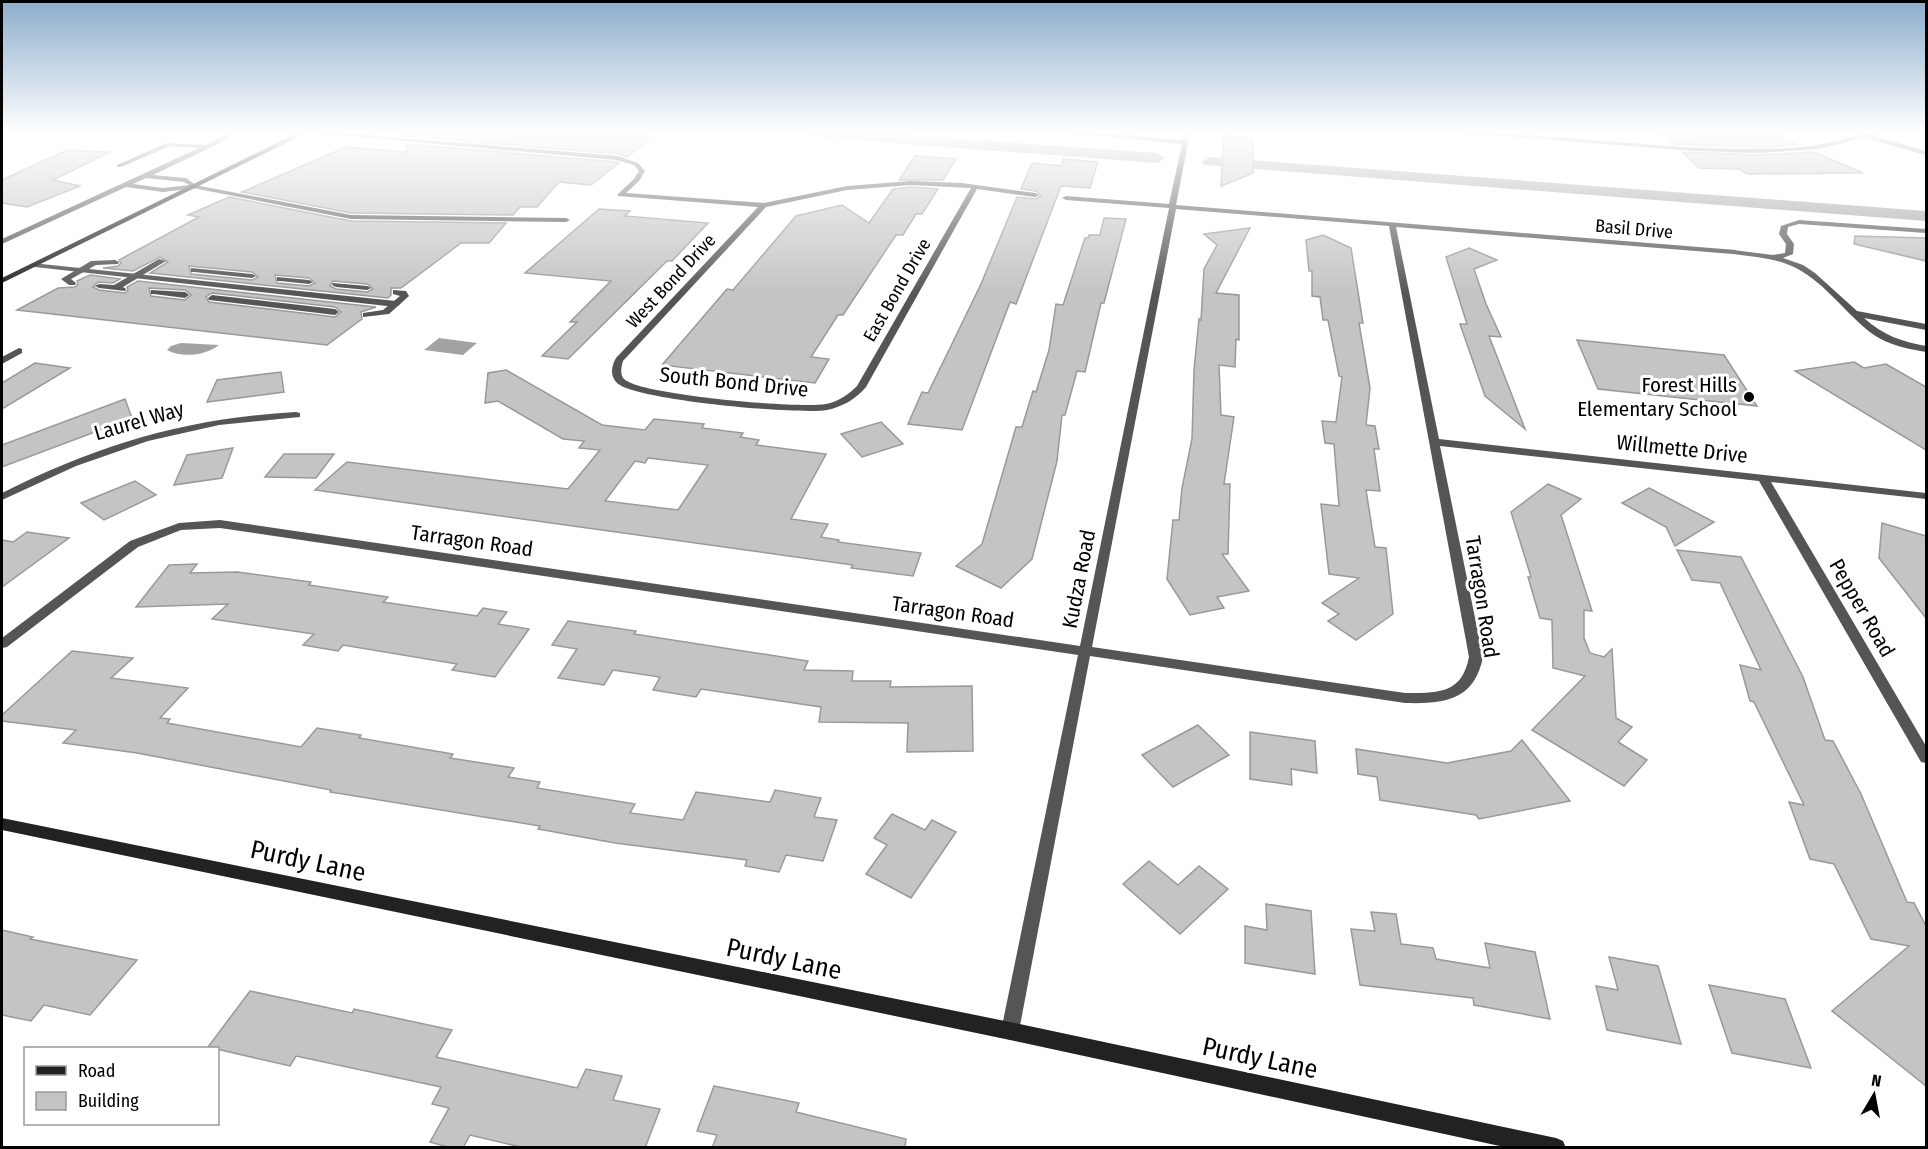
<svg xmlns="http://www.w3.org/2000/svg" width="1928" height="1149" font-family="'Fira Sans Condensed',sans-serif">
	<rect width="100%" height="100%" fill="#fff"/>
	<!-- water -->
	<g fill="#a3a3a3">
		<path d="M 439,338 L 477,343 L 463,355 L 424,350 Z"/>
		<path d="M 181,343 L 219,345 C 205,356 182,358 167,350 L 171,346 Z"/>
	</g>
	<g fill="none" stroke-linecap="round" stroke-linejoin="round">
		<!-- canal -->
		<g fill="#a3a3a3" fill-rule="evenodd">
			<path d="M 805,133 L 878,133 L 1157,153 L 1165,158 L 1157,163 L 812,137 Z"/>
			<path d="M 1210,157 L 1926,211 L 1926,221 L 1204,165 L 1202,162 Z"/>
		</g>
	</g>
	<!-- building -->
	<g fill="#c4c4c4" stroke="#999" stroke-width="1.5" fill-rule="evenodd">
		<path d="M 407,133 L 647,133 L 643,137 L 651,138 L 627,157 L 618,154 L 407,136 Z"/>
		<path d="M 1662,133 L 1771,133 L 1798,145 L 1758,147 L 1674,144 Z"/>
		<path d="M 1224,136 L 1253,138 L 1253,173 L 1221,186 Z"/>
		<path d="M 406,144 L 617,162 L 619,163 L 591,185 L 559,182 L 537,207 L 520,207 L 513,215 L 351,213 L 242,192 L 346,147 L 406,152 Z"/>
		<path d="M 67,150 L 110,152 L 53,180 L 80,186 L 27,207 L 2,203 L 2,180 Z"/>
		<path d="M 1682,152 L 1757,155 L 1814,152 L 1863,173 L 1748,174 L 1739,169 L 1699,168 Z"/>
		<path d="M 915,156 L 928,157 L 956,159 L 943,180 L 899,180 Z"/>
		<path d="M 1063,159 L 1098,162 L 1090,188 L 1061,186 L 1016,304 L 1010,302 L 962,430 L 908,424 L 922,392 L 928,393 L 949,350 L 981,284 L 1017,197 L 1035,199 L 1041,196 L 1036,191 L 1021,189 L 1032,163 L 1061,166 Z"/>
		<path d="M 911,187 L 938,189 L 922,214 L 916,214 L 903,235 L 896,235 L 843,315 L 838,315 L 811,357 L 829,359 L 815,383 L 662,365 L 727,289 L 733,290 L 796,216 L 842,205 L 869,223 L 893,189 Z"/>
		<path d="M 229,197 L 351,221 L 506,223 L 489,243 L 461,243 L 401,288 L 391,288 L 391,295 L 388,298 L 150,273 L 168,262 L 160,257 L 133,271 L 103,268 L 118,266 L 121,263 L 119,260 L 199,217 L 188,215 ZM 189,266 L 252,272 L 258,277 L 252,280 L 191,274 ZM 275,275 L 309,278 L 315,283 L 309,286 L 277,283 ZM 333,281 L 367,284 L 373,289 L 367,292 L 336,289 L 330,286 Z"/>
		<path d="M 599,209 L 630,211 L 625,216 L 708,223 L 672,261 L 667,261 L 568,359 L 542,356 L 577,322 L 570,322 L 611,281 L 525,273 Z"/>
		<path d="M 1104,218 L 1126,219 L 1104,303 L 1101,303 L 1085,372 L 1077,371 L 1065,415 L 1062,415 L 1057,461 L 1032,559 L 1001,588 L 956,566 L 982,544 L 1016,427 L 1022,427 L 1033,391 L 1036,392 L 1049,350 L 1056,304 L 1063,305 L 1085,238 L 1088,238 L 1089,235 L 1100,235 Z"/>
		<path d="M 1250,228 L 1216,293 L 1239,295 L 1239,340 L 1236,339 L 1235,367 L 1219,365 L 1221,415 L 1234,417 L 1224,484 L 1230,484 L 1228,554 L 1222,554 L 1249,591 L 1217,597 L 1224,608 L 1190,615 L 1167,579 L 1173,520 L 1179,520 L 1182,488 L 1192,439 L 1194,370 L 1199,319 L 1201,320 L 1204,269 L 1217,245 L 1204,234 Z"/>
		<path d="M 1323,235 L 1351,248 L 1363,323 L 1359,323 L 1370,388 L 1366,425 L 1375,426 L 1379,449 L 1374,449 L 1380,491 L 1366,490 L 1375,547 L 1386,548 L 1393,614 L 1356,640 L 1328,621 L 1339,614 L 1322,603 L 1359,578 L 1329,574 L 1321,504 L 1339,506 L 1334,444 L 1325,443 L 1322,421 L 1336,422 L 1342,377 L 1339,376 L 1328,320 L 1323,320 L 1320,297 L 1312,296 L 1312,271 L 1309,271 L 1306,240 Z"/>
		<path d="M 1855,236 L 1926,238 L 1926,261 L 1854,244 Z"/>
		<path d="M 1469,248 L 1497,260 L 1474,269 L 1486,304 L 1501,337 L 1489,336 L 1525,429 L 1485,396 L 1460,324 L 1467,324 L 1446,257 Z"/>
		<path d="M 90,275 L 120,279 L 113,283 L 98,282 L 93,287 L 99,290 L 125,293 L 128,290 L 127,287 L 138,281 L 376,307 L 361,312 L 362,319 L 327,345 L 17,310 L 58,288 L 75,287 L 78,284 L 77,281 ZM 149,288 L 185,290 L 191,295 L 185,300 L 151,296 ZM 212,293 L 335,307 L 341,312 L 335,317 L 209,302 L 206,297 Z"/>
		<path d="M 1577,340 L 1724,355 L 1757,406 L 1598,389 Z"/>
		<path d="M 1854,362 L 1864,368 L 1886,364 L 1926,387 L 1926,450 L 1795,371 Z"/>
		<path d="M 35,363 L 70,368 L 2,409 L 2,383 Z"/>
		<path d="M 506,370 L 602,425 L 645,430 L 654,419 L 704,424 L 702,428 L 743,433 L 740,437 L 759,440 L 756,445 L 826,454 L 791,519 L 828,524 L 821,537 L 839,540 L 838,542 L 921,553 L 913,576 L 851,568 L 853,565 L 315,490 L 347,462 L 568,489 L 600,450 L 579,448 L 584,441 L 563,439 L 498,401 L 485,403 L 488,373 ZM 648,458 L 708,465 L 678,510 L 605,501 L 635,461 L 645,463 Z"/>
		<path d="M 281,372 L 284,392 L 207,402 L 217,380 Z"/>
		<path d="M 125,399 L 132,418 L 2,467 L 2,445 Z"/>
		<path d="M 881,422 L 903,444 L 862,457 L 841,434 Z"/>
		<path d="M 233,448 L 222,478 L 174,485 L 187,455 Z"/>
		<path d="M 284,454 L 334,454 L 316,478 L 265,477 Z"/>
		<path d="M 135,481 L 156,495 L 104,520 L 81,503 Z"/>
		<path d="M 1548,484 L 1581,499 L 1561,515 L 1592,611 L 1584,610 L 1584,638 L 1590,653 L 1604,657 L 1612,649 L 1616,718 L 1632,727 L 1618,742 L 1647,760 L 1624,786 L 1532,730 L 1585,676 L 1553,668 L 1552,620 L 1540,618 L 1528,577 L 1531,577 L 1511,512 Z"/>
		<path d="M 1649,488 L 1714,522 L 1675,546 L 1666,527 L 1622,503 Z"/>
		<path d="M 1882,523 L 1926,536 L 1926,618 L 1879,558 Z"/>
		<path d="M 27,532 L 69,538 L 2,587 L 2,540 L 13,542 Z"/>
		<path d="M 1677,550 L 1741,557 L 1803,677 L 1825,740 L 1833,741 L 1861,794 L 1907,902 L 1914,903 L 1926,926 L 1926,1086 L 1832,1011 L 1909,946 L 1871,939 L 1834,864 L 1810,859 L 1789,802 L 1804,805 L 1754,702 L 1750,701 L 1740,665 L 1761,670 L 1720,583 L 1692,580 Z"/>
		<path d="M 197,564 L 190,573 L 237,572 L 311,582 L 309,585 L 388,597 L 383,602 L 477,616 L 483,608 L 507,612 L 498,624 L 529,629 L 495,677 L 452,670 L 457,664 L 343,645 L 338,651 L 303,645 L 314,634 L 212,619 L 228,604 L 136,607 L 169,565 Z"/>
		<path d="M 568,621 L 636,631 L 634,634 L 808,661 L 804,670 L 853,671 L 852,681 L 891,681 L 890,687 L 972,686 L 973,751 L 907,752 L 908,723 L 819,722 L 821,707 L 701,689 L 696,697 L 653,690 L 660,677 L 613,670 L 604,685 L 558,678 L 577,649 L 552,645 Z"/>
		<path d="M 72,651 L 133,658 L 111,678 L 188,688 L 160,718 L 170,719 L 167,723 L 301,747 L 317,728 L 361,735 L 359,738 L 453,754 L 450,758 L 514,768 L 508,777 L 540,782 L 537,788 L 635,804 L 630,813 L 683,820 L 696,792 L 770,802 L 775,790 L 821,798 L 814,817 L 837,820 L 823,861 L 786,855 L 779,872 L 745,866 L 747,860 L 615,843 L 538,829 L 540,826 L 330,792 L 331,790 L 137,753 L 63,743 L 76,730 L 2,721 L 2,715 Z"/>
		<path d="M 1198,725 L 1229,755 L 1173,787 L 1142,755 Z"/>
		<path d="M 1250,732 L 1315,741 L 1317,773 L 1291,769 L 1292,785 L 1250,779 Z"/>
		<path d="M 1522,740 L 1570,801 L 1479,819 L 1476,815 L 1380,800 L 1377,777 L 1358,774 L 1356,749 L 1447,763 L 1511,751 Z"/>
		<path d="M 892,814 L 925,830 L 932,820 L 956,832 L 911,898 L 866,874 L 887,845 L 874,838 Z"/>
		<path d="M 1149,861 L 1178,885 L 1199,866 L 1228,889 L 1180,934 L 1123,884 Z"/>
		<path d="M 1266,904 L 1311,911 L 1315,974 L 1245,963 L 1245,926 L 1267,930 Z"/>
		<path d="M 1371,912 L 1396,914 L 1401,944 L 1433,948 L 1436,959 L 1490,968 L 1485,943 L 1535,952 L 1550,1019 L 1474,1005 L 1473,998 L 1360,985 L 1351,929 L 1375,931 Z"/>
		<path d="M 2,930 L 33,937 L 30,939 L 137,960 L 90,1015 L 44,1005 L 31,1021 L 2,1015 Z"/>
		<path d="M 1609,957 L 1658,966 L 1681,1044 L 1607,1030 L 1596,986 L 1618,990 Z"/>
		<path d="M 1709,985 L 1785,999 L 1811,1068 L 1732,1053 Z"/>
		<path d="M 250,991 L 352,1013 L 354,1009 L 452,1030 L 436,1057 L 577,1088 L 586,1069 L 622,1076 L 613,1100 L 660,1109 L 645,1148 L 525,1148 L 470,1135 L 463,1148 L 451,1148 L 430,1142 L 449,1108 L 432,1104 L 441,1087 L 296,1056 L 290,1066 L 208,1047 Z"/>
		<path d="M 714,1086 L 799,1103 L 796,1112 L 906,1139 L 905,1148 L 712,1148 L 717,1135 L 697,1131 Z"/>
	</g>
	<g fill="none" stroke-linecap="round" stroke-linejoin="round">
		<!-- lane -->
		<g fill="#555" fill-rule="evenodd">
			<path d="M 227,133 L 234,133 L 222,142 L 153,175 L 186,178 L 197,186 L 197,188 L 163,192 L 126,187 L 2,244 L 2,239 L 199,148 L 170,146 L 121,167 L 117,167 L 117,165 L 167,143 L 206,145 ZM 146,178 L 184,182 L 189,185 L 163,188 L 133,184 Z"/>
			<path d="M 1799,220 L 1926,229 L 1926,233 L 1799,224 L 1788,227 L 1787,234 L 1794,244 L 1793,254 L 1783,258 L 1803,265 L 1815,273 L 1857,311 L 1926,324 L 1926,330 L 1864,318 C 1883,335 1902,342 1926,346 L 1926,352 C 1908,349 1889,345 1874,335 C 1846,315 1827,284 1796,268 C 1777,258 1754,257 1733,254 L 1729,252 L 1733,250 L 1773,255 L 1785,253 L 1786,244 L 1779,234 L 1781,226 Z"/>
			<path d="M 159,259 L 166,261 L 123,287 L 126,289 L 125,291 L 99,288 L 95,286 L 99,284 L 114,285 Z"/>
			<path d="M 115,260 L 119,262 L 118,264 L 96,265 L 71,279 L 76,283 L 75,285 L 69,285 L 61,279 L 91,261 Z"/>
			<path d="M 191,268 L 252,274 L 256,276 L 252,278 L 194,272 L 191,272 Z"/>
			<path d="M 277,277 L 309,280 L 313,282 L 309,284 L 280,281 L 277,281 Z"/>
			<path d="M 333,283 L 367,286 L 371,288 L 367,290 L 336,287 L 332,285 Z"/>
			<path d="M 151,290 L 185,292 L 189,295 L 185,298 L 154,294 L 151,294 Z"/>
			<path d="M 393,290 L 406,291 L 409,296 L 389,314 L 363,317 L 363,313 L 383,310 L 400,296 L 393,294 Z"/>
			<path d="M 212,295 L 335,309 L 339,312 L 335,315 L 209,300 L 208,298 Z"/>
		</g>
		<!-- street -->
		<g fill="#555" fill-rule="evenodd">
			<path d="M 313,133 L 342,133 L 618,156 L 638,163 L 645,171 L 639,181 L 626,193 L 764,203 L 847,186 L 911,181 L 962,183 L 1035,193 L 1039,195 L 1035,197 L 977,189 L 866,387 C 856,399 842,407 827,410 C 799,415 634,400 617,383 C 610,376 611,367 616,358 L 758,207 L 618,196 L 618,194 L 634,179 L 639,171 L 634,165 L 617,160 ZM 911,185 L 971,188 L 857,386 C 849,394 838,402 826,404 C 798,409 648,395 627,381 C 619,377 621,368 623,361 L 766,207 L 847,190 Z"/>
			<path d="M 1068,133 L 1099,133 L 1182,140 L 1184,133 L 1190,133 L 1176,205 L 1736,250 L 1737,252 L 1733,254 L 1396,227 L 1439,439 L 1926,493 L 1926,499 L 1771,482 L 1926,746 L 1926,763 L 1921,762 L 1759,481 L 1440,446 L 1483,657 C 1474,701 1444,704 1405,703 L 1090,656 L 1019,1031 L 1016,1037 L 1010,1040 L 1004,1037 L 1001,1031 L 1078,655 L 220,528 L 181,530 L 138,547 L 7,647 L 2,648 L 2,638 L 130,541 L 179,523 L 220,520 L 1080,646 L 1169,208 L 1066,200 L 1062,198 L 1066,196 L 1169,204 L 1182,144 ZM 1176,209 L 1389,226 L 1469,657 C 1462,694 1438,693 1405,693 L 1092,647 Z"/>
			<path d="M 1458,133 C 1558,133 1658,150 1758,149 C 1781,149 1804,148 1826,143 C 1842,140 1859,133 1875,133 L 1871,135 L 1926,151 L 1926,155 L 1864,138 L 1818,149 L 1757,153 L 1696,151 Z"/>
			<path d="M 195,185 L 351,215 L 566,218 L 570,220 L 566,222 L 351,219 L 193,188 L 193,186 Z"/>
			<path d="M 32,263 L 396,301 L 400,304 L 396,307 L 35,267 L 32,267 Z"/>
			<path d="M 19,348 L 22,349 L 22,353 L 2,364 L 2,357 Z"/>
			<path d="M 296,412 L 300,413 L 300,417 L 219,425 L 148,441 L 76,466 L 2,500 L 2,493 C 99,444 187,418 296,412 Z"/>
		</g>
		<!-- secondary -->
		<g fill="#222" fill-rule="evenodd">
			<path d="M 297,133 L 306,133 L 2,283 L 2,278 Z"/>
			<path d="M 2,818 L 1010,1022 L 1556,1138 L 1563,1141 L 1566,1148 L 1509,1148 L 1010,1040 L 2,830 Z"/>
		</g>
	</g>
	<!-- sky -->
	<linearGradient id="sky" x2="0" y2="1"><stop stop-color="#8cadcc"/><stop offset="0.45" stop-color="#fff"/><stop offset="1" stop-color="#fff" stop-opacity="0"/></linearGradient>
	<rect width="1928" height="294" fill="url(#sky)"/>
	<!-- markers -->
	<circle fill="#000" stroke="#fff" stroke-width="2" cx="1749" cy="397" r="6"/>
	<g text-anchor="middle" dominant-baseline="central" stroke-width="6" stroke-linejoin="round" paint-order="stroke">
		<!-- far-street labels -->
		<g font-size="18" fill="#000" stroke="#fff">
			<text transform="translate(1634 229) rotate(5)">Basil Drive</text>
			<text transform="translate(671 281) rotate(-47)">West Bond Drive</text>
			<text transform="translate(897 290) rotate(-60)">East Bond Drive</text>
		</g>
		<!-- street labels -->
		<g font-size="21" fill="#000" stroke="#fff">
			<text transform="translate(734 382) rotate(6)">South Bond Drive</text>
			<text transform="translate(139 421) rotate(-16)">Laurel Way</text>
			<text transform="translate(1682 449) rotate(6)">Willmette Drive</text>
			<text transform="translate(472 541) rotate(8)">Tarragon Road</text>
			<text transform="translate(1079 579) rotate(-79)">Kudza Road</text>
			<text transform="translate(1482 597) rotate(81)">Tarragon Road</text>
			<text transform="translate(1862 608) rotate(60)">Pepper Road</text>
			<text transform="translate(953 612) rotate(8)">Tarragon Road</text>
		</g>
		<!-- poi labels -->
		<g font-size="21" fill="#000" stroke="#fff" text-anchor="end">
			<text x="1737" y="385">Forest Hills<tspan x="1737" dy="24">Elementary School</tspan></text>
		</g>
		<!-- near-street labels -->
		<g font-size="26" fill="#000" stroke="#fff">
			<text transform="translate(308 861) rotate(12)">Purdy Lane</text>
			<text transform="translate(784 959) rotate(12)">Purdy Lane</text>
			<text transform="translate(1260 1058) rotate(12)">Purdy Lane</text>
		</g>
	</g>
	<!-- border -->
	<rect width="1928" height="1149" fill="none" stroke="#000000" stroke-width="6"/>
	<!-- legend -->
	<rect x="24" y="1047" width="195" height="78" fill="#ffffff" stroke="#999999" stroke-width="1.5"/>
	<rect x="36" y="1066" width="30" height="9" fill="#222222" stroke="#999999" stroke-width="1.5"/>
	<text x="78" y="1077" font-size="18" fill="#000000">Road</text>
	<rect x="36" y="1092" width="30" height="18" fill="#c4c4c4" stroke="#999999" stroke-width="1.5"/>
	<text x="78" y="1107" font-size="18" fill="#000000">Building</text>
	<!-- north arrow -->
	<g transform="translate(1874 1095) rotate(10)" stroke="#ffffff" stroke-width="4.5" paint-order="stroke">
	<path d="M0-4.5L10 22L0 15L-10 22Z" fill="#000000"/>
	<text y="-9" font-size="16" font-weight="bold" text-anchor="middle" fill="#000000">N</text>
	</g>
</svg>
